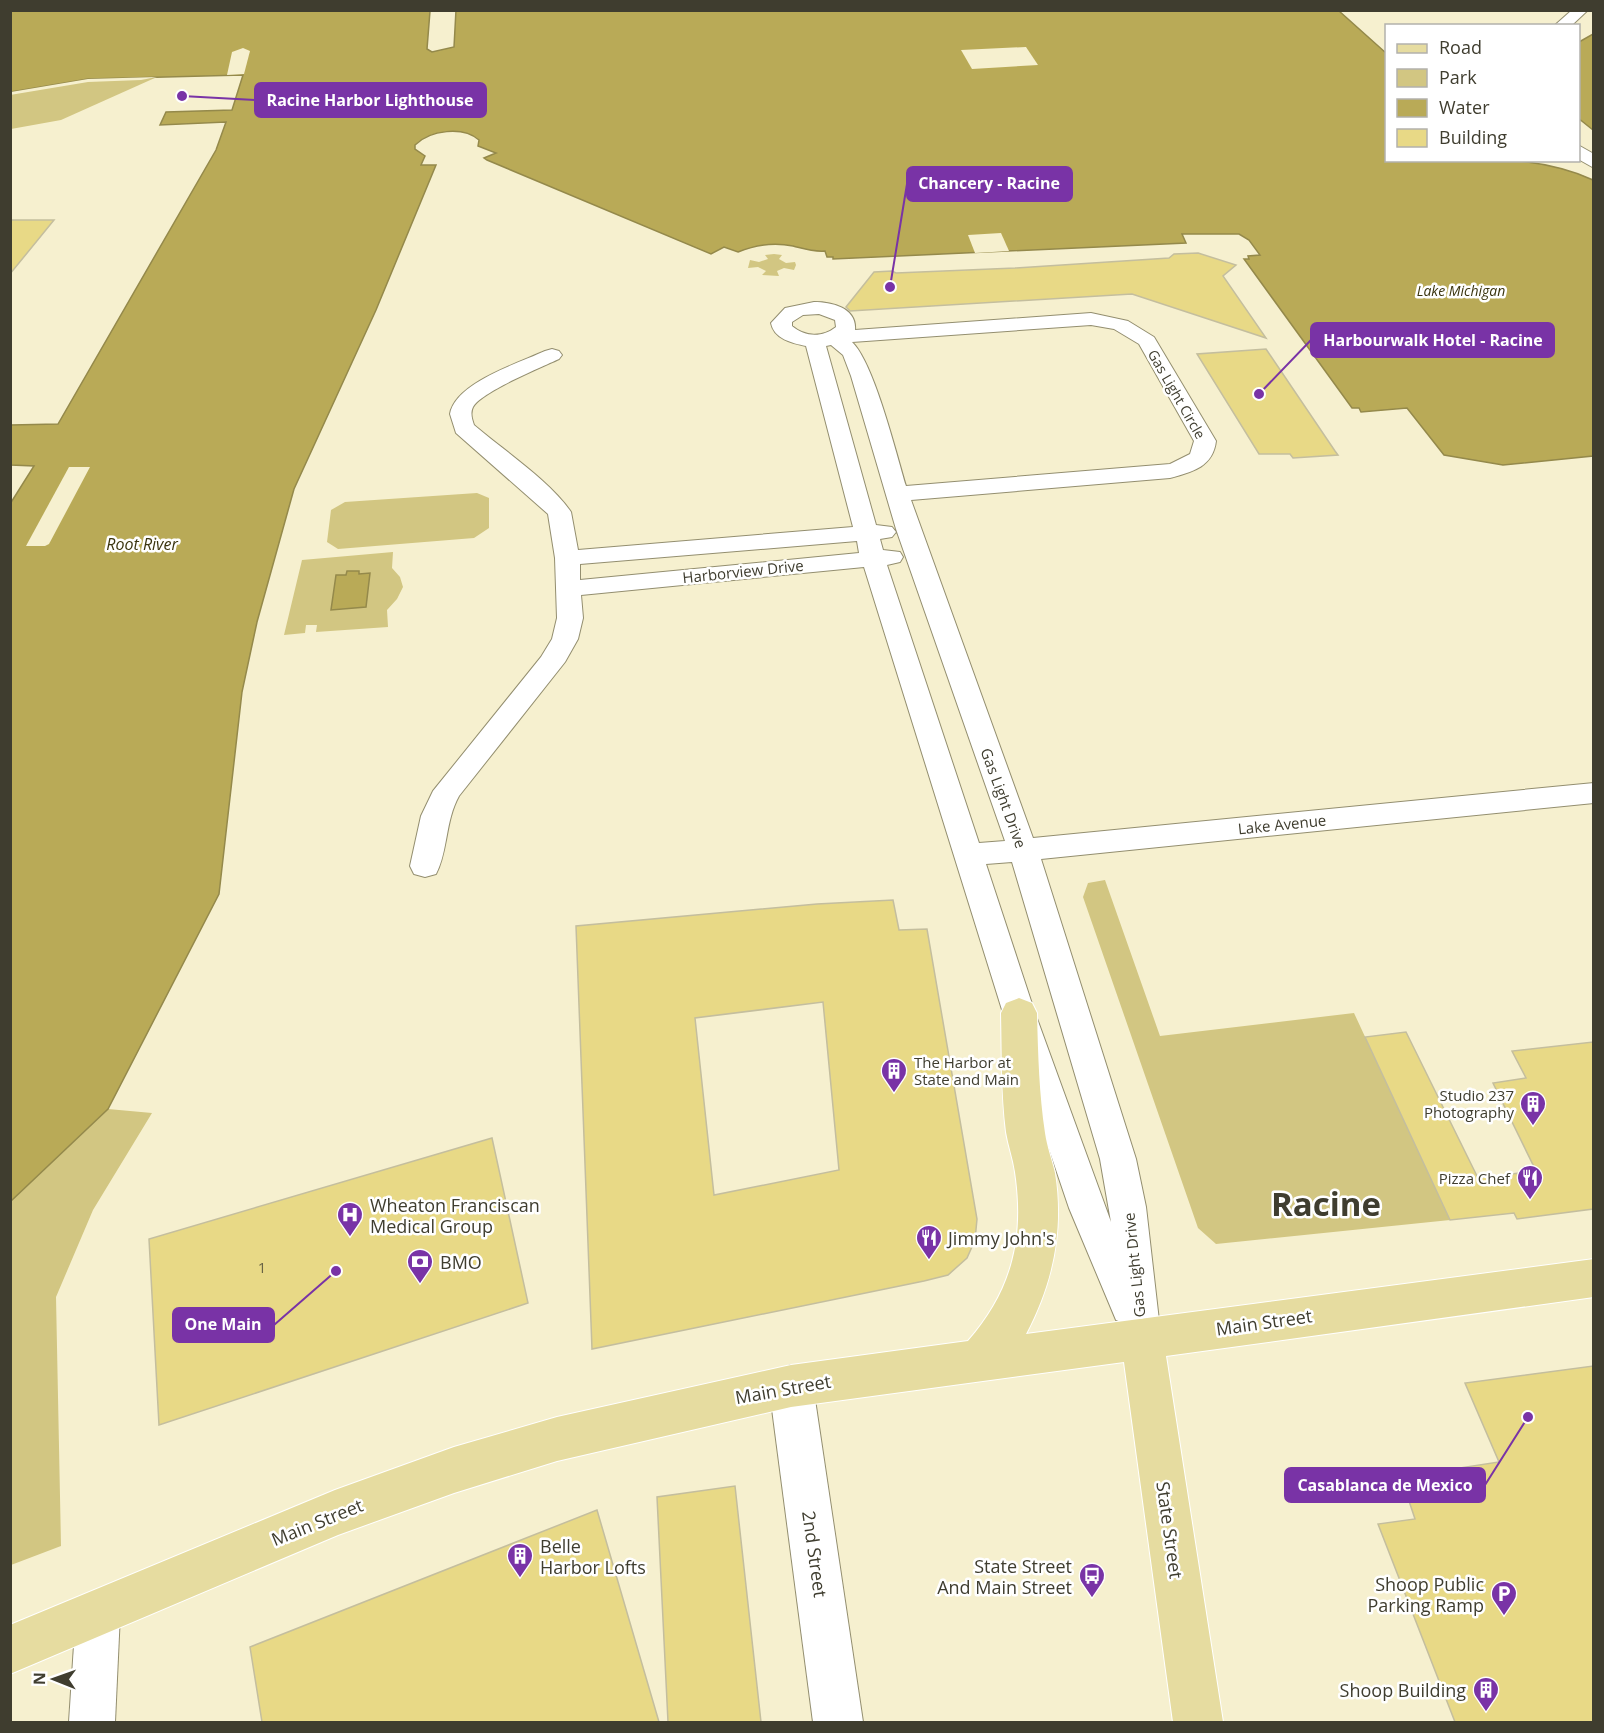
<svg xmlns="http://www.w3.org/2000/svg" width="1604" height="1733" font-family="'Open Sans',sans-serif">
	<rect width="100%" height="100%" fill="#f6f0cf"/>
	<!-- green -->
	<g fill="#d2c682">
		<path d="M 157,77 L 61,120 L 11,129 L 11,92 L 88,79 Z"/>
		<path d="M 774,254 L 782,255 L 779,259 L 786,263 L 795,262 L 796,265 L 794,270 L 784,268 L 777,271 L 779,276 L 762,275 L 766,271 L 758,267 L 748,268 L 750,260 L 759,262 L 768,259 L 765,255 Z"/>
		<path d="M 477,493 L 489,498 L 489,528 L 474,538 L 338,549 L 327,542 L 331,510 L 345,502 Z"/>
		<path d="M 393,552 L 392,568 L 400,577 L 403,587 L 397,599 L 387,610 L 388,627 L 316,632 L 317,625 L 306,625 L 305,633 L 284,635 L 302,560 Z"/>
		<path d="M 1105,880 L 1160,1036 L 1354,1013 L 1450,1220 L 1216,1244 L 1198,1228 L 1083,897 L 1088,883 Z"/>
		<path d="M 108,1109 L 152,1113 L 93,1210 L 56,1297 L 61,1546 L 11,1565 L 11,1201 Z"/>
	</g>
	<!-- water -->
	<g fill="#b9aa57" stroke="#94894b" stroke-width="1.5">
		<path d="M 456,10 L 1339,11 L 1386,53 L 1386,160 C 1455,160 1530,151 1593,180 L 1593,456 L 1503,465 L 1444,455 L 1407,408 L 1361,412 L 1359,408 L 1352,408 L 1244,259 L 1249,259 L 1248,256 L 1260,255 L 1249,240 L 1239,234 L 1182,234 L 1186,243 L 833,259 L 833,257 L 827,257 L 825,251 C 813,252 805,249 793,246 C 774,242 755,245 738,252 L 724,247 L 711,254 L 487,160 L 484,158 L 496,153 L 478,146 L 479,140 C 463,126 430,130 415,145 L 415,149 L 425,156 L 421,165 L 436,165 L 376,310 L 294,489 L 257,622 L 242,692 L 219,894 L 108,1109 L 11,1201 L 10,504 L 34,466 L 11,465 L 11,425 L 58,424 L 216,150 L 226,122 L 160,125 L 166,112 L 232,110 L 243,75 L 88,79 L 11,92 L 11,11 L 430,11 L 427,49 L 432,52 L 454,47 Z"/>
		<path d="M 1593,34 L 1593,130 L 1578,118 L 1579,42 Z"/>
		<path d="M 347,571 L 359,571 L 359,574 L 370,573 L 366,607 L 331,610 L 336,575 L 346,575 Z"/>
	</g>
	<!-- pier -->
	<g fill="#f6f0cf">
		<path d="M 1026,47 L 1038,65 L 972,69 L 961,50 Z"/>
		<path d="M 243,48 L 250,51 L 244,74 L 227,75 L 232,52 Z"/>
		<path d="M 157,77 L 141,80 L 88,82 L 10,95 L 11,92 L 88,79 Z"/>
		<path d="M 1001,233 L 1009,251 L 975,253 L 968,235 Z"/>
		<path d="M 69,467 L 90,467 L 49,544 L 45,546 L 26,546 Z"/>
	</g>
	<!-- building -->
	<g fill="#e8d986" stroke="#c4be9e" stroke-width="1.5" fill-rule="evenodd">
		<path d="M 10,220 L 54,220 L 10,274 Z"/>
		<path d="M 1198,253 L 1236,265 L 1223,276 L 1266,338 L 1132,294 L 850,311 L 846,307 L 874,272 L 892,271 L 896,273 L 1015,268 L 1169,258 L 1174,254 Z"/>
		<path d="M 1266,349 L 1335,451 L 1338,455 L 1293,458 L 1290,454 L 1259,454 L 1197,354 Z"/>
		<path d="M 893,900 L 899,930 L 927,929 L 977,1219 L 975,1240 L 967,1258 L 948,1275 L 924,1281 L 592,1349 L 576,926 L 817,904 ZM 823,1002 L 839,1170 L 714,1195 L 695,1018 Z"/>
		<path d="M 1406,1032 L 1478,1178 L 1536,1171 L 1493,1083 L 1526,1078 L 1512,1051 L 1593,1042 L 1593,1209 L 1517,1219 L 1514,1213 L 1450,1220 L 1365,1037 Z"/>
		<path d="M 492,1138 L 528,1303 L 159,1425 L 149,1239 Z"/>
		<path d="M 1593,1366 L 1593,1722 L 1455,1722 L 1378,1524 L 1415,1519 L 1401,1477 L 1499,1462 L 1465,1383 Z"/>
		<path d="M 735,1486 L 761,1722 L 668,1722 L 657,1497 Z"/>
		<path d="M 597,1510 L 659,1722 L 262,1722 L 250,1647 Z"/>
	</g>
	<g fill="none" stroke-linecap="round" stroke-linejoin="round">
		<defs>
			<g id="street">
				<path d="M 1572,10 L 1588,10 L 1571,26 L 1554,26 Z"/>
				<path d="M 1578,145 L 1594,154 L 1594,168 L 1578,159 Z"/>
				<path d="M 814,302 C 832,302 857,308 855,330 L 1091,313 L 1128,321 L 1154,337 L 1216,441 C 1213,467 1192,472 1170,478 L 911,500 L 1033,838 L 1594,783 L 1594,803 L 1041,859 L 1136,1159 L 1146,1207 L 1161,1338 L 1156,1351 L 1142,1357 L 1128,1351 L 1123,1338 L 1121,1322 L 1116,1320 L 1069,1208 L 1003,1013 L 864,567 L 581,595 L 583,618 L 578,639 L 565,662 L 459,796 C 445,821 448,852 436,874 L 425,877 L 414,874 L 410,866 L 421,816 L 433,791 L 541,657 L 552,639 L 557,618 L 555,558 L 548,514 L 456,433 L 450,414 C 455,383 519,363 545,351 L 552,349 L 559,351 L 562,355 L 559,359 C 542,367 481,392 473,407 C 470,413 472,419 474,425 C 503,450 550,481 571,512 L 578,550 L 853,527 L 806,346 C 792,343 774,339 771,323 L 785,308 ZM 819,314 L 835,320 L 836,327 C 822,338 805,337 792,326 L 792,322 L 803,315 ZM 1091,325 L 1114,329 L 1139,344 L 1194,441 L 1190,454 L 1170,464 L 906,486 C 896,453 874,363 852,342 ZM 831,345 L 843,355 L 851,376 L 896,529 L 1005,841 L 979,843 L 887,565 L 900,562 L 903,557 L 900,552 L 883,550 L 880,539 L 892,537 L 896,532 L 892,527 L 876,525 L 826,346 ZM 857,541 L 859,553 L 580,580 L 580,564 ZM 1012,862 L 1100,1159 L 1111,1222 L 1035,1013 L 986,864 Z"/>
				<path d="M 98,1592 L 113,1599 L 120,1614 L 115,1722 L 69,1722 L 76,1614 L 83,1599 Z"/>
			</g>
			<path id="secondary" d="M 791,1365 L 806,1371 L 813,1386 L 863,1722 L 813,1722 L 769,1386 L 776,1371 Z"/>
			<path id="primary" d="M 1019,998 L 1032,1003 L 1037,1013 C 1038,1053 1039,1093 1045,1133 C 1047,1147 1052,1160 1055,1173 C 1064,1230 1053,1283 1026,1334 L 1594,1259 L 1594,1297 L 1166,1356 L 1223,1722 L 1173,1722 L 1124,1362 L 791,1407 L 557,1461 L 454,1493 L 338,1535 L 10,1674 L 10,1625 L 335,1490 L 454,1447 L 557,1417 L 791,1365 L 968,1341 C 1012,1291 1025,1238 1015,1172 C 1013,1158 1008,1145 1006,1132 C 1001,1092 1002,1053 1001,1013 L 1006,1003 Z"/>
		</defs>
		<!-- street casing -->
		<use href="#street" stroke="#938e6f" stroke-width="2"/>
		<!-- secondary casing -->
		<use href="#secondary" stroke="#938e6f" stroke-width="2"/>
		<!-- primary casing -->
		<use href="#primary" stroke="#fff" stroke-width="2"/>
		<!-- street -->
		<use href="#street" fill="#fff" fill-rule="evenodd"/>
		<!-- secondary -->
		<use href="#secondary" fill="#fff" fill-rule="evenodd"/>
		<!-- primary -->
		<use href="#primary" fill="#e6dca0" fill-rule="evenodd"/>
	</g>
	<!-- icons -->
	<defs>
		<symbol id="building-pin" viewBox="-11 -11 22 30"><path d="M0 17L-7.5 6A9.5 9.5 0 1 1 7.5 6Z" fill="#7933a6" stroke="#fff"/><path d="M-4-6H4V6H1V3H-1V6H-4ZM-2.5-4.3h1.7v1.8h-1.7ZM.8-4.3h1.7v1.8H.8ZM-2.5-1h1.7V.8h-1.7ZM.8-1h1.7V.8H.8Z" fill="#fff"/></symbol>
		<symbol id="restaurant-pin" viewBox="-11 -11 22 30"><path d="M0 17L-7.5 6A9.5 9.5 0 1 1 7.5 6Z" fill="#7933a6" stroke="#fff"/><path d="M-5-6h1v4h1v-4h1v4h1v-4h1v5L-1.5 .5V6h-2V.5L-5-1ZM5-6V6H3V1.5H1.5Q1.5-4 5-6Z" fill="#fff"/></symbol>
		<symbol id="hospital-pin" viewBox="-11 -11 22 30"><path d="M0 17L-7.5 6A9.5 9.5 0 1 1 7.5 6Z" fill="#7933a6" stroke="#fff"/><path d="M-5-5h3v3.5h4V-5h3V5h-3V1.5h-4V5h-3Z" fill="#fff"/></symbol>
		<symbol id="bank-pin" viewBox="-11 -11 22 30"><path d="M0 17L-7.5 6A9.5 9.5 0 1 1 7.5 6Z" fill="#7933a6" stroke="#fff"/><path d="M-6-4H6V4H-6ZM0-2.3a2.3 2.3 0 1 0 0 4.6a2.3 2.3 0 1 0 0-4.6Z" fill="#fff"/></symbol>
		<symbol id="bus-pin" viewBox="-11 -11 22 30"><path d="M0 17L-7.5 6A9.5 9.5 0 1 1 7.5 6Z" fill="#7933a6" stroke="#fff"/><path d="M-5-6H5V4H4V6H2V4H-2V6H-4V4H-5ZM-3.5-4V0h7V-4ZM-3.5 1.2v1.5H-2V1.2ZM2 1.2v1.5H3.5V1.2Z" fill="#fff"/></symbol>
		<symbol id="parking-pin" viewBox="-11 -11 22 30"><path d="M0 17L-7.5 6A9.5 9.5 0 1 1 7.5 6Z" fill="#7933a6" stroke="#fff"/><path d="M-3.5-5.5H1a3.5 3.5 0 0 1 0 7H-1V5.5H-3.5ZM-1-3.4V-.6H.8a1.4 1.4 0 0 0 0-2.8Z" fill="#fff"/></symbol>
	</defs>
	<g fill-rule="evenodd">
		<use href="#building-pin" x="879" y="1056" width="30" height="40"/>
		<use href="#building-pin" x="1518" y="1089" width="30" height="40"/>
		<use href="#restaurant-pin" x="1515" y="1163" width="30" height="40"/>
		<use href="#hospital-pin" x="335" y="1200" width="30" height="40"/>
		<use href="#restaurant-pin" x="914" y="1223" width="30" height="40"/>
		<use href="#bank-pin" x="405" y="1247" width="30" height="40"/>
		<use href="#building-pin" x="505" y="1541" width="30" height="40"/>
		<use href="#bus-pin" x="1077" y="1561" width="30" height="40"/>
		<use href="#parking-pin" x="1489" y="1579" width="30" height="40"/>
		<use href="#building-pin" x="1471" y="1675" width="30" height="40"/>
	</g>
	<g text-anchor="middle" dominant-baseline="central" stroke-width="5" stroke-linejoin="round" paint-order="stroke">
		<!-- far-water labels -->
		<g font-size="14" font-style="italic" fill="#3b3510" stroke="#fff">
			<text x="1461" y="290">Lake Michigan</text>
		</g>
		<!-- far-street labels -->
		<g font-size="14" fill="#3f3d2f" stroke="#fff">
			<text transform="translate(1177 394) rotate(60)">Gas Light Circle</text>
		</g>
		<!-- street labels -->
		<g font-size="15" fill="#3f3d2f" stroke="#fff">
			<text transform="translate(743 571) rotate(-6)">Harborview Drive</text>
			<text transform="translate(1004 798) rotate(70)">Gas Light Drive</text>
			<text transform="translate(1282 824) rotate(-6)">Lake Avenue</text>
			<text transform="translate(1134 1265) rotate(-96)">Gas Light Drive</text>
		</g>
		<!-- poi labels -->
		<g font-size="15" fill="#3f3d2f" stroke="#fff" text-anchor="end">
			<text x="914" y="1062" text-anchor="start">The Harbor at<tspan x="914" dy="17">State and Main</tspan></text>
			<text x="1514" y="1095">Studio 237<tspan x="1514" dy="17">Photography</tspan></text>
			<text x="1510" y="1178">Pizza Chef</text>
		</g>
		<!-- near-number labels -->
		<g font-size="15" fill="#696445">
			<text x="262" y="1267">1</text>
		</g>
		<!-- water labels -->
		<g font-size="16" font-style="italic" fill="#3b3510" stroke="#fff">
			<text x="142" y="544">Root River</text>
		</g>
		<!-- near-poi labels -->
		<g font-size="18" fill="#3f3d2f" stroke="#fff" text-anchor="start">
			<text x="370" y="1205">Wheaton Franciscan<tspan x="370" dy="21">Medical Group</tspan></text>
			<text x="948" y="1238">Jimmy John's</text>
			<text x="440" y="1262">BMO</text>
			<text x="540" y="1546">Belle<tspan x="540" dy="21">Harbor Lofts</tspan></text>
			<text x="1072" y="1566" text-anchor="end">State Street<tspan x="1072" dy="21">And Main Street</tspan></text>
			<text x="1484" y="1584" text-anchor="end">Shoop Public<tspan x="1484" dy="21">Parking Ramp</tspan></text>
			<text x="1466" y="1690" text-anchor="end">Shoop Building</text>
		</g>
		<!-- near-street labels -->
		<g font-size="18" fill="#3f3d2f" stroke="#fff">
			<text transform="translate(1264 1322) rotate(-8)">Main Street</text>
			<text transform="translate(783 1389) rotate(-10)">Main Street</text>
			<text transform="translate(317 1522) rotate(-22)">Main Street</text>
			<text transform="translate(1170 1530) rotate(82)">State Street</text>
			<text transform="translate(815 1554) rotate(82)">2nd Street</text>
		</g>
		<!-- near-town labels -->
		<g font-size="33" font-weight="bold" fill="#3f3d2f" stroke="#fff">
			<text x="1326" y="1203">Racine</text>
		</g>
	</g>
	<!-- callouts -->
	<path fill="none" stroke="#7933a6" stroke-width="2" d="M182 96L255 100M890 287L907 184M1259 394L1311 340M336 1271L274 1325M1528 1417L1485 1485"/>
	<g fill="#7933a6" stroke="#fff" stroke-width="2">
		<circle cx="182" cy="96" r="6"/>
		<circle cx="890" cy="287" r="6"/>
		<circle cx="1259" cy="394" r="6"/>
		<circle cx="336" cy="1271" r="6"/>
		<circle cx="1528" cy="1417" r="6"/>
	</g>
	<g fill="#7933a6" stroke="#7933a6" stroke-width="2">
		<rect x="255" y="83" width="231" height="34" rx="6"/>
		<rect x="907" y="167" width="165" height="34" rx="6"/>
		<rect x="1311" y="323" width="243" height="34" rx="6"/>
		<rect x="173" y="1308" width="101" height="34" rx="6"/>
		<rect x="1285" y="1468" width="200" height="34" rx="6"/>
	</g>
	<g font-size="16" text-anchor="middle" font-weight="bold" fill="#fff">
		<text x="370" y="106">Racine Harbor Lighthouse</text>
		<text x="989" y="189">Chancery - Racine</text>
		<text x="1433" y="346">Harbourwalk Hotel - Racine</text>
		<text x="223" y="1330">One Main</text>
		<text x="1385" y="1491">Casablanca de Mexico</text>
	</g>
	<!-- border -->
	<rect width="1604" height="1733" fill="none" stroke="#3f3d2f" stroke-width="24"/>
	<!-- legend -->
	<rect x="1385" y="24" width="195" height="138" fill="#ffffff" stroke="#b2b1ac" stroke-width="1.5"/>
	<rect x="1397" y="44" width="30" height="9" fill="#e6dca0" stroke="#b2b1ac" stroke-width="1.5"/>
	<text x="1439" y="54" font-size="18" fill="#3f3d2f">Road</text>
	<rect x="1397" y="69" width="30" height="18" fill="#d2c682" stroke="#b2b1ac" stroke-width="1.5"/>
	<text x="1439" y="84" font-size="18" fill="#3f3d2f">Park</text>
	<rect x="1397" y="99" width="30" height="18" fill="#b9aa57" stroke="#b2b1ac" stroke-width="1.5"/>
	<text x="1439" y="114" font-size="18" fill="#3f3d2f">Water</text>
	<rect x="1397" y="129" width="30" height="18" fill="#e8d986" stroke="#b2b1ac" stroke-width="1.5"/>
	<text x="1439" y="144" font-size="18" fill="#3f3d2f">Building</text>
	<!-- north arrow -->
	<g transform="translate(54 1679) rotate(271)" stroke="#ffffff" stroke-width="4.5" paint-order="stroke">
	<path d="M0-4.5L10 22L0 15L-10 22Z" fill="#3f3d2f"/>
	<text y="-9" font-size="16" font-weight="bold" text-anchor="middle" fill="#3f3d2f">N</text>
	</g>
</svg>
